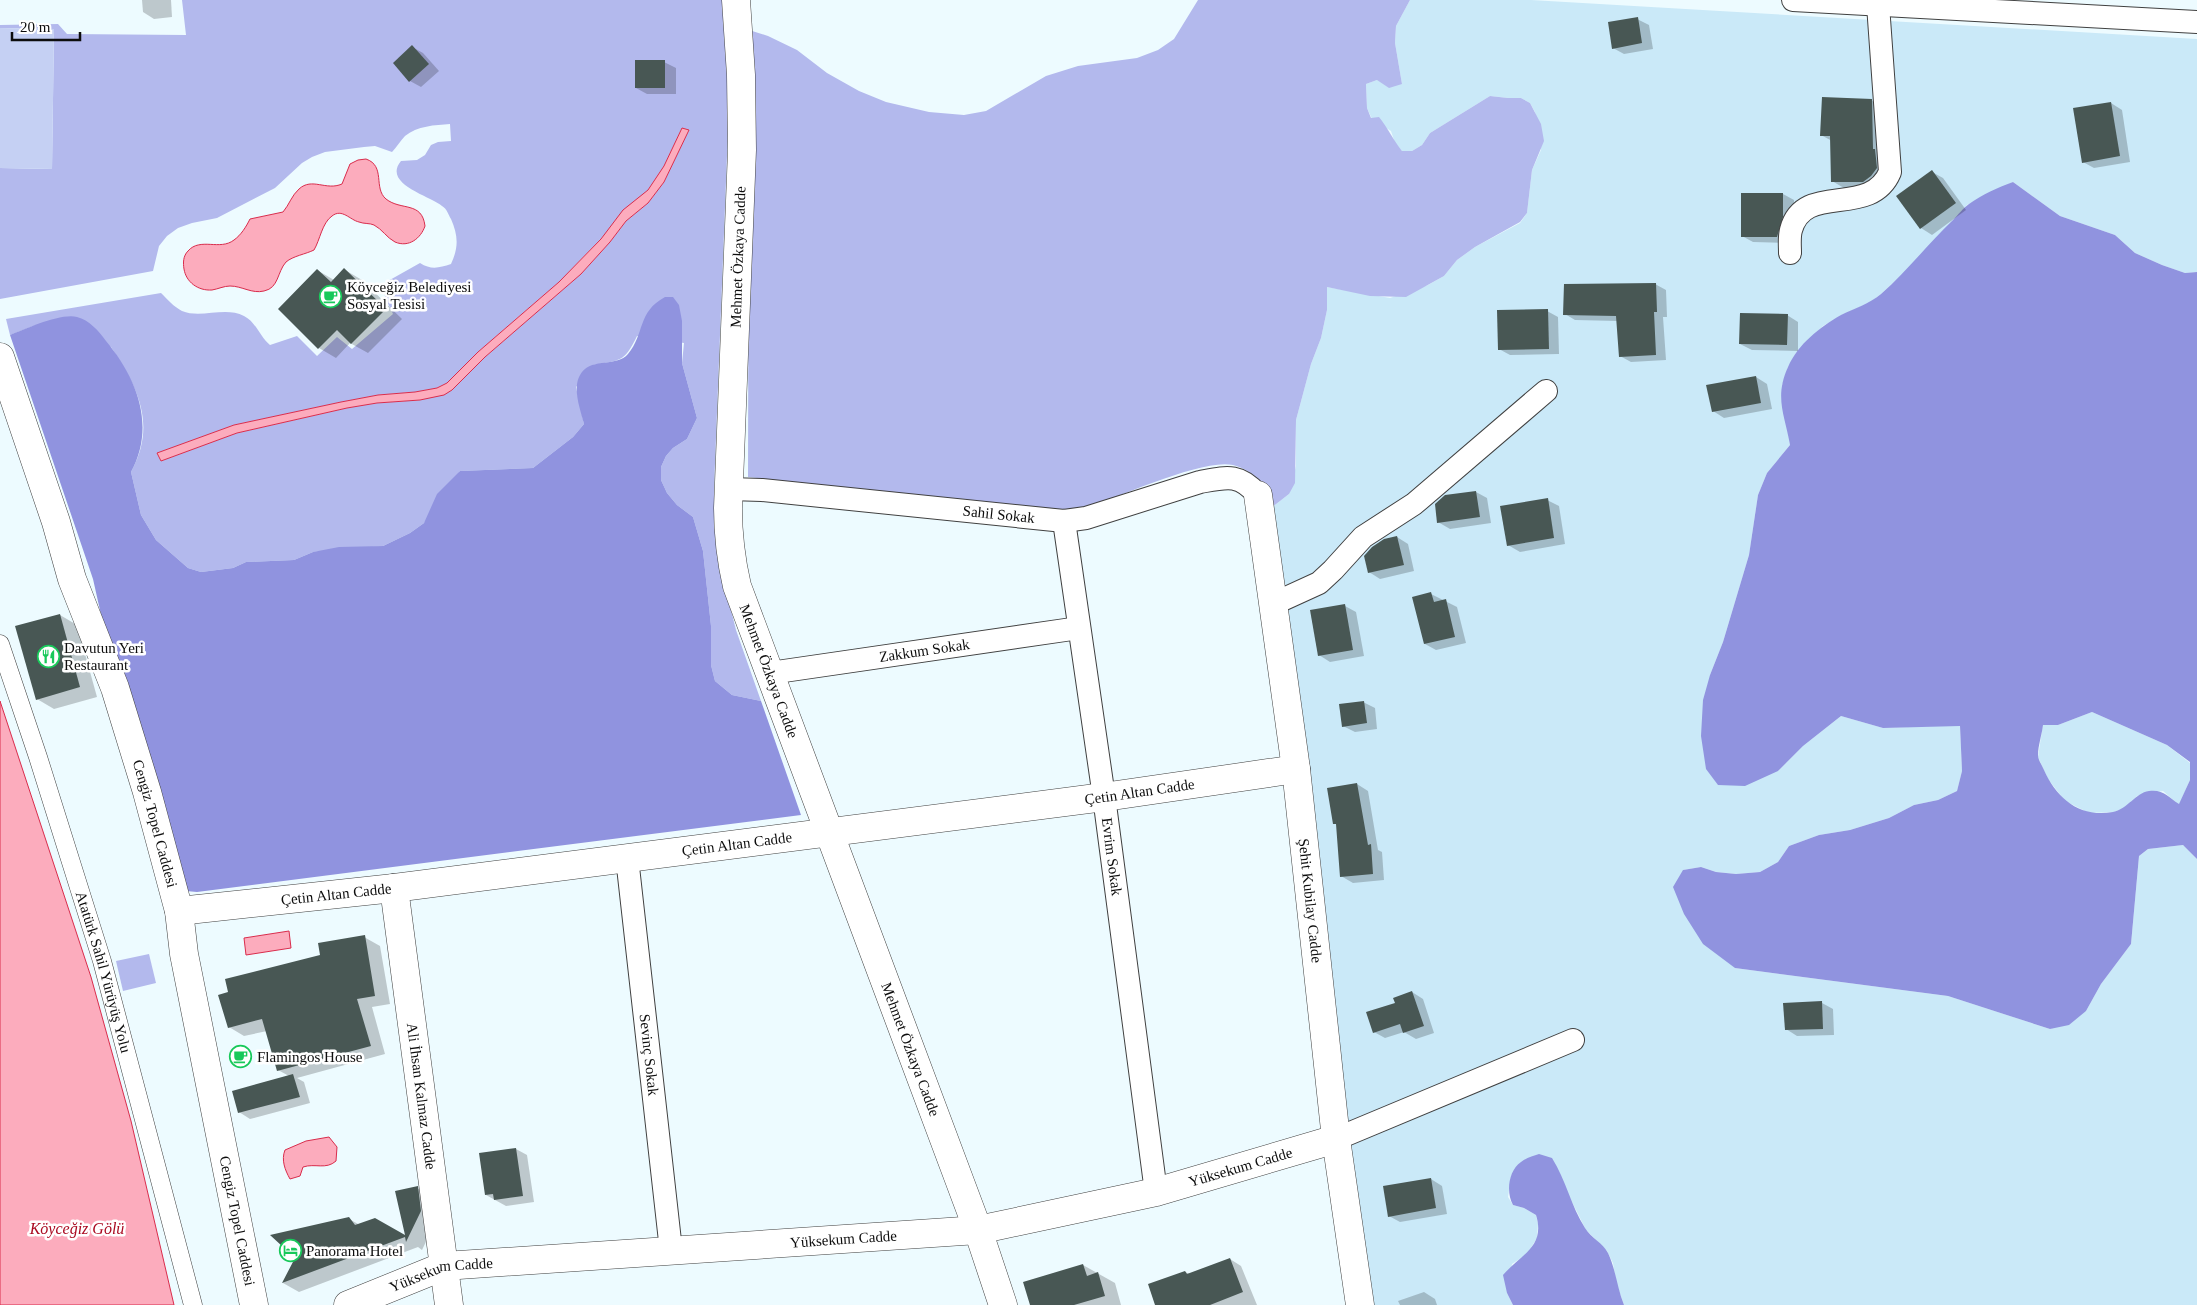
<svg xmlns="http://www.w3.org/2000/svg" width="2197" height="1305" font-family="'Times New Roman',serif">
	<rect width="100%" height="100%" fill="#edfbff"/>
	<!-- farmland -->
	<g fill="#cae9f8">
		<path d="M 1410,0 L 1531,0 L 2197,39 L 2197,272 L 2185,273 L 2162,265 L 2135,253 L 2115,235 L 2060,216 L 2013,182 L 1967,205 L 1910,267 L 1882,293 L 1871,302 L 1842,315 L 1823,326 L 1796,353 L 1788,367 L 1782,386 L 1790,445 L 1767,473 L 1758,495 L 1749,555 L 1723,642 L 1710,675 L 1778,771 L 1803,746 L 1841,716 L 1883,728 L 1960,725 L 1962,771 L 1957,791 L 1938,800 L 1914,805 L 1889,818 L 1850,830 L 1819,835 L 1789,846 L 1778,862 L 1760,872 L 1736,874 L 1716,872 L 1701,867 L 1683,870 L 1735,968 L 1948,996 L 2050,1029 L 2086,1011 L 2101,984 L 2131,944 L 2139,856 L 2148,849 L 2183,845 L 2197,859 L 2197,1305 L 1624,1305 L 1616,1282 L 1613,1263 L 1607,1251 L 1586,1230 L 1569,1196 L 1520,1163 L 1511,1177 L 1508,1197 L 1513,1205 L 1524,1208 L 1536,1215 L 1538,1224 L 1537,1238 L 1527,1254 L 1512,1264 L 1507,1293 L 1513,1305 L 1374,1305 L 1344,1098 L 1271,508 L 1289,494 L 1296,466 L 1296,420 L 1311,364 L 1321,338 L 1327,310 L 1327,287 L 1390,298 L 1428,285 L 1444,276 L 1457,260 L 1475,247 L 1520,223 L 1527,213 L 1532,170 L 1541,150 L 1535,112 L 1530,103 L 1521,98 L 1508,98 L 1490,96 L 1430,133 L 1422,145 L 1412,151 L 1402,151 L 1395,143 L 1391,131 L 1372,119 L 1367,108 L 1366,84 L 1377,80 L 1402,84 L 1395,43 L 1396,26 Z"/>
		<path d="M 2092,712 L 2167,745 L 2190,763 L 2190,780 L 2179,805 L 2163,791 L 2137,796 L 2126,807 L 2114,812 L 2089,813 L 2065,801 L 2048,779 L 2038,757 L 2043,724 L 2058,725 Z"/>
	</g>
	<!-- green -->
	<g fill="#b3b9ed" fill-rule="evenodd">
		<path d="M 182,0 L 724,0 L 731,53 L 714,489 L 716,536 L 723,578 L 736,630 L 761,701 L 732,695 L 715,681 L 711,665 L 711,626 L 703,551 L 693,517 L 677,505 L 667,493 L 661,480 L 661,467 L 666,456 L 673,448 L 687,439 L 697,418 L 682,363 L 684,343 L 637,336 C 624,363 620,360 593,365 L 576,387 L 584,424 L 573,437 L 533,468 L 460,471 L 424,523 L 410,533 L 383,546 L 313,552 L 294,560 L 246,562 L 233,568 L 201,572 L 188,568 L 156,540 L 141,515 L 131,472 C 157,424 138,388 111,347 L 36,325 L 10,335 L 6,319 L 161,293 C 167,299 174,307 182,311 C 201,319 225,306 244,316 C 256,322 260,337 270,345 L 297,336 L 317,356 L 337,337 L 352,349 L 393,314 L 385,297 L 384,288 L 388,281 L 420,263 C 431,270 439,268 451,264 C 459,247 458,235 451,219 C 448,214 447,209 442,206 C 430,196 382,184 401,161 L 417,160 L 425,155 L 431,145 L 438,142 L 451,141 L 450,124 C 435,125 417,126 405,136 C 400,141 397,147 392,152 L 375,146 L 364,147 L 325,152 L 312,157 L 302,163 L 275,188 L 217,218 L 192,223 L 178,228 L 167,236 L 159,246 L 153,271 L 0,299 L 0,168 L 52,169 L 54,29 L 0,28 L 0,25 L 58,24 L 67,34 L 186,35 ZM 682,128 L 689,130 L 664,182 L 648,203 L 626,221 L 610,242 L 581,274 L 485,357 L 452,390 L 420,400 L 377,403 L 347,408 L 237,433 L 161,461 L 157,453 L 234,425 L 341,402 L 378,395 L 415,392 L 437,388 L 447,383 L 478,352 L 559,282 L 648,190 L 664,166 Z"/>
		<path d="M 1198,0 L 1410,0 L 1396,26 L 1395,43 L 1402,84 L 1389,88 L 1377,80 L 1366,84 L 1367,108 L 1371,118 L 1379,117 C 1388,128 1393,140 1402,151 L 1412,151 L 1422,145 L 1430,133 L 1490,96 L 1508,98 L 1521,98 L 1530,103 L 1541,124 L 1544,141 L 1532,170 L 1527,213 L 1520,222 L 1475,247 L 1457,260 L 1444,276 L 1406,297 L 1370,296 L 1327,287 L 1327,310 L 1321,338 L 1311,364 L 1296,420 L 1295,483 L 1289,494 L 1271,508 C 1265,487 1256,471 1233,465 C 1203,458 1120,497 1087,507 C 1079,510 1070,510 1061,511 L 748,477 L 749,30 L 768,36 L 797,50 L 827,73 L 859,91 L 886,102 L 929,112 L 964,115 L 986,111 L 1046,76 L 1078,66 L 1137,58 L 1158,50 L 1174,39 Z"/>
		<path d="M 149,954 L 156,983 L 123,991 L 116,961 Z"/>
	</g>
	<!-- forest -->
	<g fill="#9093df" fill-rule="evenodd">
		<path d="M 2013,182 L 2060,216 L 2115,235 L 2135,253 L 2162,265 L 2185,273 L 2197,272 L 2197,859 L 2183,845 L 2148,849 L 2139,856 L 2131,944 L 2101,984 L 2086,1011 L 2069,1025 L 2050,1029 L 1948,996 L 1735,968 L 1703,944 L 1684,914 L 1673,887 L 1683,870 L 1701,867 L 1716,872 L 1736,874 L 1760,872 L 1778,862 L 1789,846 L 1819,835 L 1850,830 L 1889,818 L 1914,805 L 1938,800 L 1957,791 L 1962,771 L 1960,726 L 1883,728 L 1841,716 L 1803,746 L 1778,771 L 1745,786 L 1718,785 L 1706,769 L 1701,736 L 1703,700 L 1710,675 L 1723,642 L 1749,555 L 1758,495 L 1767,473 L 1790,445 C 1785,415 1774,398 1788,367 C 1798,344 1820,327 1841,315 C 1855,308 1869,304 1881,294 C 1907,271 1928,244 1953,220 C 1958,215 1963,208 1969,204 C 1983,194 1997,188 2013,182 ZM 2092,712 L 2167,745 L 2190,762 L 2190,780 L 2179,804 C 2168,797 2163,789 2149,791 C 2135,793 2128,809 2113,812 C 2080,818 2057,799 2044,770 C 2042,765 2038,760 2038,755 C 2038,746 2042,734 2043,725 L 2058,725 Z"/>
		<path d="M 665,297 L 673,297 L 679,305 L 682,321 L 682,363 L 697,418 L 687,439 L 673,448 L 666,456 L 661,467 L 661,480 L 667,493 L 677,505 L 693,517 L 703,551 L 711,626 L 711,665 L 715,681 L 732,695 L 761,701 L 801,815 L 197,892 L 175,890 L 119,695 L 93,579 L 10,335 C 26,329 60,313 77,317 C 89,320 99,331 106,341 C 137,378 156,426 131,472 L 141,515 L 156,540 L 188,568 L 201,572 L 233,568 L 246,562 L 294,560 L 313,552 L 339,547 L 383,546 L 410,533 L 424,523 L 437,494 L 460,471 L 533,468 L 573,437 L 584,424 C 580,408 571,386 582,372 C 593,358 617,367 628,354 C 645,334 637,312 665,297 Z"/>
		<path d="M 1539,1154 L 1552,1158 C 1566,1180 1571,1206 1585,1228 C 1591,1238 1603,1243 1608,1253 C 1616,1270 1617,1288 1624,1305 L 1513,1305 L 1507,1293 L 1503,1275 C 1520,1255 1546,1247 1536,1215 L 1524,1208 L 1513,1205 C 1506,1193 1508,1171 1521,1162 C 1526,1158 1533,1156 1539,1154 Z"/>
	</g>
	<!-- pitch -->
	<path fill="#c5d0f3" d="M 0,28 L 54,29 L 52,169 L 0,168 Z"/>
	<!-- water -->
	<g fill="#fcacbd" stroke="#d92c4c">
		<path d="M 682,128 L 689,130 L 664,182 L 648,203 L 626,221 L 610,242 L 581,274 L 485,357 L 452,390 L 444,395 L 420,400 L 377,403 L 347,408 L 237,433 L 161,461 L 157,453 L 234,425 L 341,402 L 378,395 L 415,392 L 437,388 L 447,383 L 478,352 L 559,282 L 601,239 L 623,210 L 648,190 L 664,166 Z"/>
		<path d="M 366,159 C 386,166 373,188 386,199 C 401,211 422,201 425,226 C 421,238 409,248 395,242 C 387,238 382,229 374,225 C 370,223 364,224 359,222 C 350,220 342,208 332,216 C 322,223 320,240 314,250 C 306,254 293,256 286,262 C 277,272 279,288 264,291 C 252,294 242,286 230,286 C 224,286 218,289 212,290 C 198,291 186,282 184,269 C 183,263 183,256 188,251 C 200,237 220,251 234,240 C 241,235 246,227 250,219 L 283,212 C 289,205 292,195 299,189 C 312,177 326,191 342,184 L 350,164 L 358,160 Z"/>
		<path d="M 0,701 L 91,977 L 131,1121 L 174,1305 L 0,1305 Z"/>
		<path d="M 289,931 L 291,948 L 246,955 L 244,938 Z"/>
		<path d="M 329,1137 L 337,1147 L 336,1161 C 326,1170 315,1163 303,1167 L 300,1176 L 290,1179 C 285,1170 281,1160 285,1150 L 306,1141 Z"/>
	</g>
	<!-- shadow -->
	<g fill="#0003">
		<path d="M 142,0 L 171,0 L 172,17 L 154,19 L 143,12 Z"/>
		<path d="M 1637,19 L 1649,25 L 1653,49 L 1624,54 L 1613,48 Z"/>
		<path d="M 412,47 L 423,53 L 439,71 L 421,87 L 410,81 Z"/>
		<path d="M 664,62 L 676,68 L 676,94 L 647,94 L 636,88 Z"/>
		<path d="M 1871,100 L 1882,107 L 1884,155 L 1874,188 L 1844,188 L 1832,181 L 1832,141 L 1821,135 Z"/>
		<path d="M 2111,103 L 2122,110 L 2130,162 L 2094,168 L 2083,162 Z"/>
		<path d="M 1932,172 L 1943,178 L 1966,210 L 1932,235 L 1921,228 L 1898,196 Z"/>
		<path d="M 1783,194 L 1794,200 L 1794,224 L 1788,243 L 1753,242 L 1742,236 Z"/>
		<path d="M 317,270 L 334,280 L 345,270 L 362,280 L 402,319 L 368,353 L 350,343 L 336,358 L 319,348 Z"/>
		<path d="M 1655,284 L 1666,290 L 1667,317 L 1663,317 L 1666,360 L 1631,362 L 1620,356 L 1618,321 L 1575,320 L 1565,314 Z"/>
		<path d="M 1547,311 L 1558,317 L 1559,354 L 1510,355 L 1499,349 Z"/>
		<path d="M 1787,315 L 1798,322 L 1798,351 L 1752,350 L 1740,344 Z"/>
		<path d="M 1756,377 L 1767,384 L 1772,409 L 1724,418 L 1713,411 Z"/>
		<path d="M 1476,492 L 1487,498 L 1491,523 L 1450,529 L 1438,522 Z"/>
		<path d="M 1547,500 L 1559,506 L 1565,544 L 1520,552 L 1508,545 Z"/>
		<path d="M 1397,537 L 1408,544 L 1414,571 L 1380,579 L 1369,572 Z"/>
		<path d="M 1431,594 L 1457,607 L 1466,643 L 1436,650 L 1425,644 Z"/>
		<path d="M 1345,606 L 1356,612 L 1364,656 L 1330,662 L 1319,655 Z"/>
		<path d="M 60,615 L 77,625 L 97,697 L 54,709 L 37,699 Z"/>
		<path d="M 1363,702 L 1375,708 L 1377,729 L 1355,732 L 1343,726 Z"/>
		<path d="M 1357,784 L 1368,791 L 1378,850 L 1382,852 L 1384,880 L 1353,883 L 1341,876 L 1337,825 L 1335,823 Z"/>
		<path d="M 364,937 L 380,946 L 390,1004 L 372,1007 L 385,1054 L 297,1078 L 304,1082 L 310,1103 L 250,1119 L 239,1112 L 289,1076 L 278,1070 L 267,1031 L 244,1036 L 229,1027 L 321,956 Z"/>
		<path d="M 1412,992 L 1423,999 L 1434,1033 L 1416,1039 L 1404,1032 L 1385,1038 L 1374,1032 L 1396,1004 Z"/>
		<path d="M 1822,1003 L 1833,1009 L 1834,1035 L 1797,1036 L 1786,1029 Z"/>
		<path d="M 516,1149 L 527,1155 L 534,1202 L 506,1206 L 486,1195 Z"/>
		<path d="M 1431,1179 L 1442,1186 L 1447,1214 L 1400,1222 L 1389,1216 Z"/>
		<path d="M 417,1188 L 433,1197 L 436,1221 L 422,1250 L 418,1247 L 299,1292 L 283,1283 L 296,1258 L 349,1219 L 360,1225 L 375,1219 L 407,1238 Z"/>
		<path d="M 1230,1259 L 1241,1266 L 1257,1305 L 1157,1305 L 1185,1272 L 1190,1274 Z"/>
		<path d="M 1083,1265 L 1115,1283 L 1121,1305 L 1031,1305 Z"/>
		<path d="M 1424,1292 L 1435,1299 L 1437,1305 L 1400,1305 L 1398,1301 Z"/>
	</g>
	<!-- building -->
	<g fill="#485754">
		<path d="M 1638,17 L 1642,43 L 1612,49 L 1608,22 Z"/>
		<path d="M 412,45 L 429,64 L 409,82 L 393,63 Z"/>
		<rect x="635" y="60" width="30" height="28"/>
		<path d="M 1822,97 L 1872,99 L 1873,149 L 1875,149 L 1877,168 L 1871,176 L 1863,182 L 1831,182 L 1830,136 L 1820,136 Z"/>
		<path d="M 2111,102 L 2120,156 L 2082,163 L 2073,108 Z"/>
		<path d="M 1932,170 L 1956,203 L 1920,229 L 1896,196 Z"/>
		<path d="M 1741,193 L 1783,193 L 1783,217 L 1777,237 L 1741,237 Z"/>
		<path d="M 344,268 L 386,309 L 351,344 L 337,330 L 318,349 L 278,309 L 317,269 L 331,282 Z"/>
		<path d="M 1656,283 L 1657,312 L 1654,312 L 1656,355 L 1619,357 L 1616,316 L 1563,315 L 1564,284 Z"/>
		<path d="M 1548,309 L 1549,349 L 1498,350 L 1497,310 Z"/>
		<path d="M 1740,313 L 1788,314 L 1787,345 L 1739,344 Z"/>
		<path d="M 1756,376 L 1761,403 L 1712,412 L 1706,385 Z"/>
		<path d="M 1476,491 L 1480,517 L 1437,523 L 1435,504 L 1445,495 Z"/>
		<path d="M 1548,498 L 1554,538 L 1507,546 L 1500,506 Z"/>
		<path d="M 1397,536 L 1404,565 L 1368,573 L 1364,556 L 1372,547 L 1384,539 Z"/>
		<path d="M 1431,592 L 1434,602 L 1446,599 L 1455,637 L 1424,644 L 1412,597 Z"/>
		<path d="M 1345,604 L 1353,650 L 1318,656 L 1310,610 Z"/>
		<path d="M 60,614 L 80,687 L 36,700 L 15,626 Z"/>
		<path d="M 1364,701 L 1367,723 L 1342,727 L 1339,704 Z"/>
		<path d="M 1357,783 L 1368,845 L 1371,844 L 1373,874 L 1340,877 L 1336,824 L 1333,824 L 1327,788 Z"/>
		<path d="M 365,935 L 375,996 L 357,999 L 371,1046 L 277,1071 L 262,1019 L 228,1028 L 218,995 L 228,992 L 225,979 L 320,955 L 318,943 Z"/>
		<path d="M 1412,991 L 1424,1026 L 1403,1033 L 1400,1024 L 1373,1033 L 1366,1012 L 1395,1003 L 1393,998 Z"/>
		<path d="M 1822,1001 L 1823,1029 L 1785,1030 L 1783,1003 Z"/>
		<path d="M 293,1074 L 300,1097 L 238,1113 L 232,1091 Z"/>
		<path d="M 516,1148 L 523,1196 L 494,1200 L 493,1194 L 485,1195 L 479,1153 Z"/>
		<path d="M 1431,1178 L 1436,1208 L 1388,1217 L 1383,1186 Z"/>
		<path d="M 418,1186 L 421,1211 L 406,1242 L 405,1237 L 282,1283 L 295,1258 L 270,1235 L 349,1217 L 355,1225 L 375,1218 L 405,1235 L 395,1191 Z"/>
		<path d="M 1230,1258 L 1243,1292 L 1210,1305 L 1155,1305 L 1148,1284 L 1185,1271 L 1187,1274 Z"/>
		<path d="M 1083,1264 L 1087,1276 L 1098,1272 L 1105,1296 L 1074,1305 L 1030,1305 L 1023,1282 Z"/>
	</g>
	<g fill="none" stroke-linecap="round" stroke-linejoin="round">
		<defs>
			<g id="pedestrian">
				<path id="s1" d="M 0,644 L 38,757 L 102,961 L 193,1305"/>
			</g>
			<g id="minor">
				<path d="M 1793,0 L 2197,22"/>
				<path d="M 1790,253 C 1790,246 1789,237 1791,230 C 1804,181 1870,219 1890,172 L 1878,5"/>
				<path id="s2" d="M 729,489 L 762,490 L 1064,521 L 1086,518 L 1200,482 C 1227,477 1239,473 1258,495"/>
				<path id="s3" d="M 1064,521 L 1104,797 L 1156,1192"/>
				<path d="M 1273,604 L 1319,583 L 1333,570 L 1363,537 L 1414,504 L 1546,391"/>
				<path id="s4" d="M 770,673 L 1079,628"/>
				<path id="s5" d="M 627,858 L 671,1250"/>
				<path d="M 1336,1139 L 1573,1040"/>
			</g>
			<g id="tertiary">
				<path id="s6" d="M 736,0 L 741,75 L 742,150 L 728,508 C 728,535 731,560 737,586 L 978,1230 L 1003,1305"/>
				<path id="s7" d="M 0,357 L 56,522 L 72,579 L 115,688 L 147,792 L 179,911 L 184,954 L 254,1305"/>
				<path id="s8" d="M 1258,495 L 1296,769 L 1336,1139 L 1360,1305"/>
				<path id="s9" d="M 394,888 L 449,1305"/>
				<path id="s10" d="M 179,911 L 394,888 L 1104,797 L 1296,769"/>
				<path id="s11" d="M 348,1305 L 444,1266 L 978,1230 L 1156,1192 L 1336,1139"/>
			</g>
		</defs>
		<!-- pedestrian casing -->
		<use href="#pedestrian" stroke="#404040" stroke-width="19"/>
		<!-- minor casing -->
		<use href="#minor" stroke="#404040" stroke-width="24"/>
		<!-- tertiary casing -->
		<use href="#tertiary" stroke="#404040" stroke-width="29"/>
		<!-- pedestrian -->
		<use href="#pedestrian" stroke="#fff" stroke-width="18"/>
		<!-- minor -->
		<use href="#minor" stroke="#fff" stroke-width="22"/>
		<!-- tertiary -->
		<use href="#tertiary" stroke="#fff" stroke-width="28"/>
	</g>
	<!-- icons -->
	<defs>
		<symbol id="cafe-ring" viewBox="-11 -11 22 22"><circle r="9.5" fill="#fff" stroke="#18c95a" stroke-width="1.5"/><path d="M-5.5-4.5H6V0H3Q3 3.5 0 3.5H-2.5Q-5.5 3.5-5.5 0ZM3-3.2v2h1.7v-2ZM-6 4.5H4V6H-6Z" fill="#18c95a"/></symbol>
		<symbol id="restaurant-ring" viewBox="-11 -11 22 22"><circle r="9.5" fill="#fff" stroke="#18c95a" stroke-width="1.5"/><path d="M-5-6h1v4h1v-4h1v4h1v-4h1v5L-1.5 .5V6h-2V.5L-5-1ZM5-6V6H3V1.5H1.5Q1.5-4 5-6Z" fill="#18c95a"/></symbol>
		<symbol id="hotel-ring" viewBox="-11 -11 22 22"><circle r="9.5" fill="#fff" stroke="#18c95a" stroke-width="1.5"/><path d="M-6-4.5h1.5V1H6V5H4.5V3h-9V5H-6ZM-4 0a1.8 1.8 0 1 1 3.6 0ZM.5 0V-2.5h3Q6-2.5 6 0Z" fill="#18c95a"/></symbol>
	</defs>
	<g fill-rule="evenodd">
		<use href="#cafe-ring" x="318" y="284" width="25" height="25"/>
		<use href="#restaurant-ring" x="36" y="644" width="25" height="25"/>
		<use href="#cafe-ring" x="228" y="1044" width="25" height="25"/>
		<use href="#hotel-ring" x="278" y="1238" width="25" height="25"/>
	</g>
	<g text-anchor="middle" dominant-baseline="central" stroke-width="5" stroke-linejoin="round" paint-order="stroke">
		<!-- street labels -->
		<g font-size="15" fill="#0d0d0d" stroke="#fff">
			<text transform="translate(738 257) rotate(-88)">Mehmet Özkaya Cadde</text>
			<text stroke="none"><textPath href="#s2" startOffset="271">Sahil Sokak</textPath></text>
			<text stroke="none"><textPath href="#s4" startOffset="156">Zakkum Sokak</textPath></text>
			<text stroke="none"><textPath href="#s6" startOffset="678">Mehmet Özkaya Cadde</textPath></text>
			<text stroke="none"><textPath href="#s10" startOffset="968">Çetin Altan Cadde</textPath></text>
			<text stroke="none"><textPath href="#s7" startOffset="492">Cengiz Topel Caddesi</textPath></text>
			<text stroke="none"><textPath href="#s10" startOffset="562">Çetin Altan Cadde</textPath></text>
			<text stroke="none"><textPath href="#s3" startOffset="339">Evrim Sokak</textPath></text>
			<text stroke="none"><textPath href="#s10" startOffset="158">Çetin Altan Cadde</textPath></text>
			<text stroke="none"><textPath href="#s8" startOffset="409">Şehit Kubilay Cadde</textPath></text>
			<text stroke="none"><textPath href="#s1" startOffset="344">Atatürk Sahil Yürüyüş Yolu</textPath></text>
			<text stroke="none"><textPath href="#s6" startOffset="1082">Mehmet Özkaya Cadde</textPath></text>
			<text stroke="none"><textPath href="#s5" startOffset="198">Sevinç Sokak</textPath></text>
			<text stroke="none"><textPath href="#s9" startOffset="210">Ali İhsan Kalmaz Cadde</textPath></text>
			<text stroke="none"><textPath href="#s11" startOffset="909">Yüksekum Cadde</textPath></text>
			<text stroke="none"><textPath href="#s7" startOffset="898">Cengiz Topel Caddesi</textPath></text>
			<text stroke="none"><textPath href="#s11" startOffset="504">Yüksekum Cadde</textPath></text>
			<text stroke="none"><textPath href="#s11" startOffset="99">Yüksekum Cadde</textPath></text>
		</g>
		<!-- poi labels -->
		<g font-size="15" fill="#0d0d0d" stroke="#fff" text-anchor="start">
			<text x="347" y="287">Köyceğiz Belediyesi<tspan x="347" dy="17">Sosyal Tesisi</tspan></text>
			<text x="64" y="648">Davutun Yeri<tspan x="64" dy="17">Restaurant</tspan></text>
			<text x="257" y="1057">Flamingos House</text>
			<text x="306" y="1251">Panorama Hotel</text>
		</g>
		<!-- water labels -->
		<g font-size="16" font-style="italic" fill="#aa0b22" stroke="#fff">
			<text x="77" y="1228">Köyceğiz Gölü</text>
		</g>
	</g>
	<!-- scale -->
	<path d="M12 32v8h68v-8" fill="none" stroke="#0d0d0d" stroke-width="2.5"/>
	<text x="20" y="32" font-size="15" fill="#0d0d0d" stroke="#ffffff" stroke-width="4" paint-order="stroke">20 m</text>
</svg>
